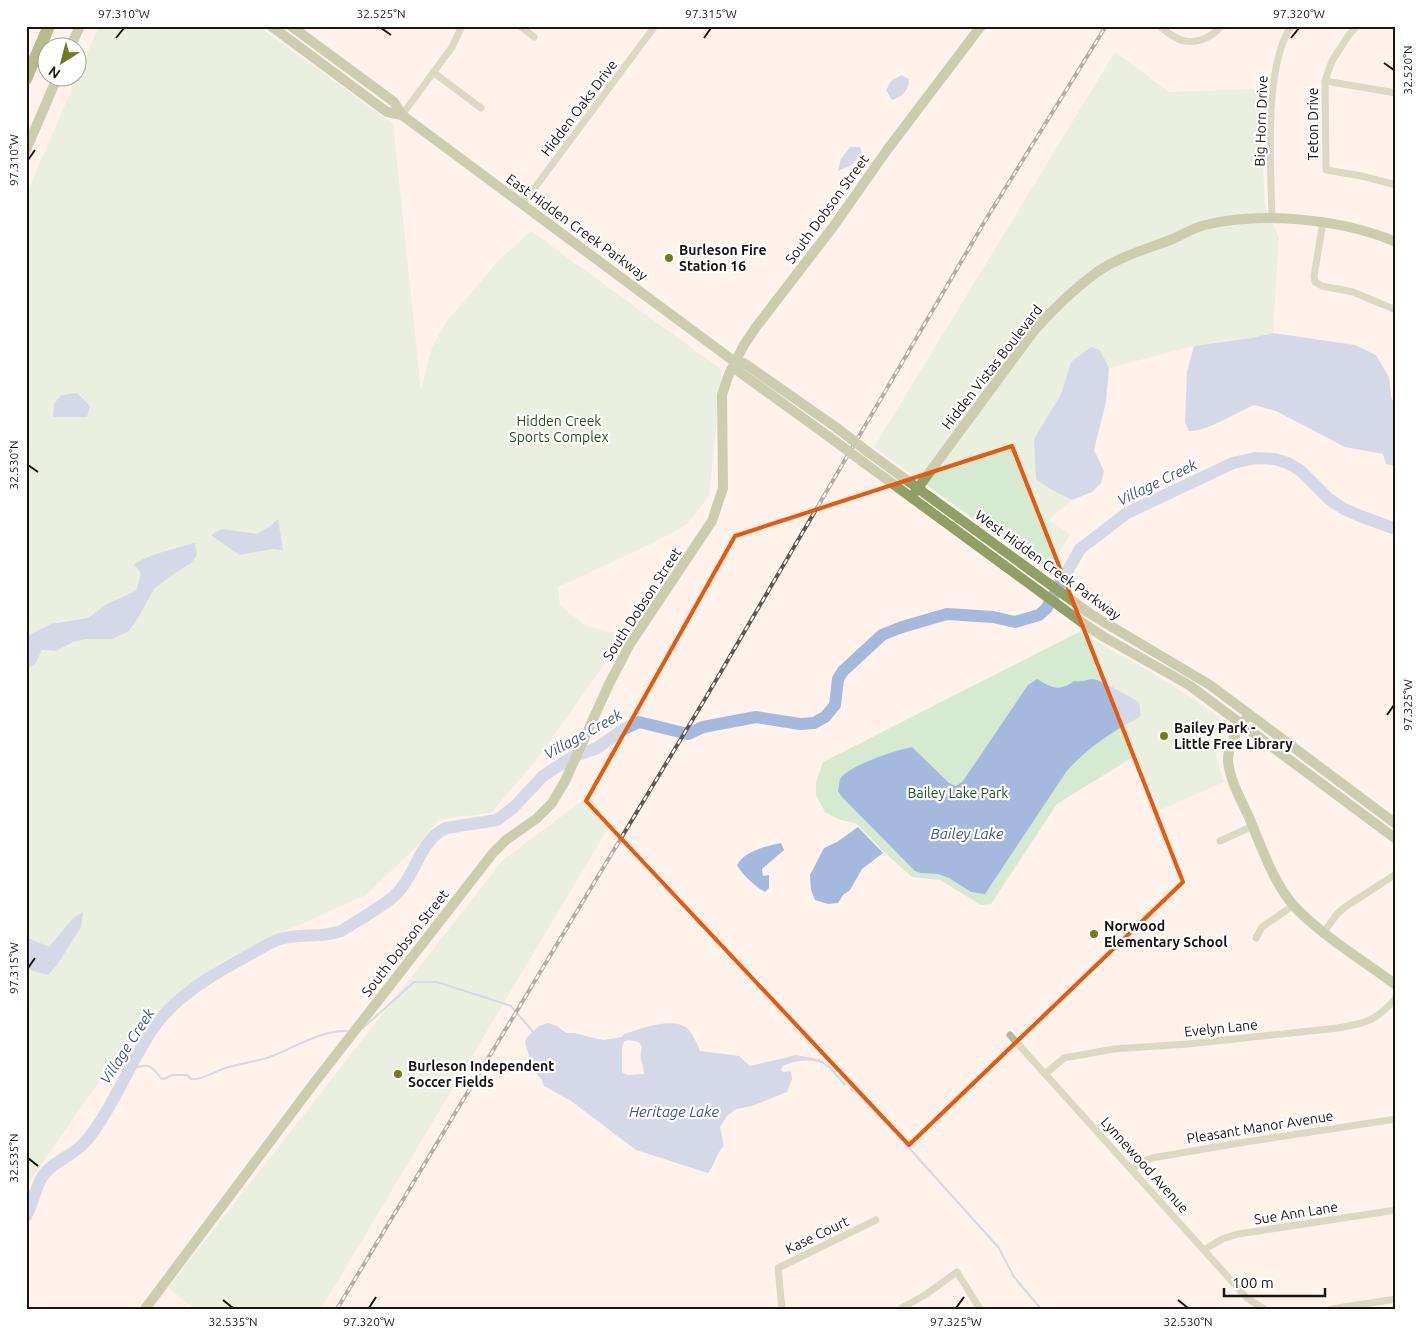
<svg xmlns="http://www.w3.org/2000/svg" width="1422" height="1335" font-family="Ubuntu,sans-serif">
	<rect width="100%" height="100%" fill="#fef2eb"/>
	<!-- green -->
	<g fill="#d6ead2">
		<path d="M 99,26 L 258,26 L 393,124 L 421,390 L 432,347 L 447,321 L 500,259 L 531,231 L 722,370 L 709,496 L 686,525 L 651,544 L 558,587 L 560,606 L 587,626 L 619,634 L 618,645 L 537,759 L 491,813 L 440,819 L 410,853 L 366,895 L 283,932 L 221,962 L 174,997 L 124,1046 L 26,1186 L 26,195 Z"/>
		<path d="M 1115,52 L 1169,92 L 1259,89 L 1265,206 L 1279,238 L 1273,333 L 1251,338 L 1194,346 L 1109,368 L 1100,350 L 1071,362 L 1061,394 L 1034,439 L 1052,490 L 1072,500 L 1049,519 L 1070,535 L 1047,572 L 874,447 Z"/>
		<path d="M 1079,632 C 1130,660 1181,687 1227,724 C 1214,750 1215,755 1224,782 L 1160,810 L 1133,757 L 1057,804 L 991,904 L 981,905 L 940,880 L 912,877 L 884,852 L 857,824 L 838,819 L 825,812 L 816,795 L 816,782 L 823,762 Z"/>
		<path d="M 589,796 L 610,825 L 321,1309 L 195,1309 L 168,1288 L 503,860 Z"/>
	</g>
	<!-- water -->
	<g fill="#a5b9df" fill-rule="evenodd">
		<path d="M 901,75 L 909,79 C 909,90 902,97 892,100 L 886,90 L 891,81 Z"/>
		<path d="M 850,147 L 860,147 L 862,153 L 852,165 L 838,171 L 841,159 Z"/>
		<path d="M 1273,333 L 1355,345 L 1376,355 L 1389,377 L 1391,396 L 1396,408 L 1396,466 L 1386,464 L 1383,454 L 1345,447 L 1276,411 L 1254,405 C 1235,413 1209,431 1189,431 L 1185,422 L 1187,372 L 1194,346 L 1251,338 Z"/>
		<path d="M 1091,347 L 1100,350 L 1109,368 L 1106,402 L 1094,450 L 1104,471 L 1101,483 L 1092,492 L 1072,500 L 1052,490 L 1036,479 L 1034,439 L 1061,394 L 1071,362 Z"/>
		<path d="M 77,393 L 90,406 L 87,417 L 53,417 L 54,404 L 61,395 Z"/>
		<path d="M 278,519 L 283,550 L 273,549 L 239,555 L 211,535 L 222,529 L 257,534 L 270,526 Z"/>
		<path d="M 195,543 L 197,555 L 191,563 L 169,577 L 154,589 L 138,618 L 129,631 L 112,639 L 85,639 L 73,642 L 56,651 L 42,650 L 35,664 L 26,670 L 27,636 L 51,624 L 88,618 L 107,604 L 136,591 L 141,574 L 134,564 C 152,553 174,549 195,543 Z"/>
		<path d="M 1037,679 C 1052,688 1059,692 1074,681 C 1084,683 1089,677 1097,680 C 1103,682 1136,699 1139,703 C 1140,706 1140,712 1141,715 L 1138,718 C 1110,733 1087,748 1066,772 L 985,894 L 971,892 L 949,878 L 938,874 L 921,873 L 915,871 L 842,797 L 838,791 C 839,788 839,782 840,779 C 849,765 897,750 912,747 L 949,783 L 956,786 L 963,781 L 1028,685 Z"/>
		<path d="M 858,827 L 883,853 L 862,869 L 850,890 L 843,895 L 838,903 L 828,904 L 815,900 L 811,890 L 810,875 L 824,848 L 837,842 Z"/>
		<path d="M 781,843 L 784,850 L 762,869 L 763,876 L 769,875 L 769,888 L 765,892 C 756,887 742,875 737,865 C 744,851 767,846 781,843 Z"/>
		<path d="M 83,912 L 81,927 L 57,965 L 48,975 L 26,969 L 26,937 L 49,947 L 73,918 Z"/>
		<path d="M 548,1023 L 557,1026 L 566,1033 L 575,1033 L 598,1039 L 604,1040 L 622,1037 L 624,1034 C 641,1029 675,1015 689,1030 C 694,1036 697,1044 700,1051 L 739,1056 L 750,1066 L 796,1055 L 823,1060 L 821,1063 C 807,1058 795,1061 783,1066 L 781,1070 L 783,1072 L 791,1071 L 792,1079 L 787,1092 L 752,1106 L 736,1109 L 727,1116 L 720,1127 L 724,1146 C 715,1155 716,1163 708,1173 L 636,1150 L 571,1101 L 544,1086 L 542,1080 L 533,1070 L 525,1042 L 527,1037 L 539,1026 ZM 628,1040 L 639,1042 L 642,1047 C 638,1062 644,1062 644,1074 L 627,1075 L 622,1072 L 622,1048 L 624,1042 Z"/>
	</g>
	<g fill="none" stroke-linecap="round" stroke-linejoin="round">
		<!-- stream -->
		<g stroke="#a5b9df" stroke-width="2">
			<path d="M 363,1028 L 414,982 L 437,982 L 511,1006 L 534,1033"/>
			<path d="M 821,1061 L 830,1068 L 845,1085"/>
			<path d="M 131,1069 C 149,1064 149,1063 161,1078 L 164,1079 L 172,1075 L 187,1075 L 191,1079 L 197,1079 C 209,1076 221,1068 233,1066 C 245,1063 256,1061 267,1058 C 293,1049 319,1030 347,1031"/>
			<path d="M 851,1089 L 859,1095 L 891,1128 L 999,1248 L 1014,1277 L 1041,1309"/>
		</g>
		<!-- river -->
		<path stroke="#a5b9df" stroke-width="12" d="M 26,1216 C 33,1204 35,1189 42,1177 C 52,1161 74,1156 86,1141 C 113,1108 128,1066 152,1030 C 175,996 212,975 247,956 C 257,951 267,944 277,940 C 298,932 321,939 341,931 C 358,920 377,910 393,897 C 416,878 418,841 446,828 L 497,820 L 514,807 L 543,776 L 572,757 L 597,748 L 624,729 L 639,722 L 688,734 L 703,727 L 756,717 L 800,724 L 814,723 L 825,717 L 835,705 L 838,679 L 843,671 L 882,635 L 902,627 L 947,614 L 993,617 L 1015,622 L 1039,615 L 1046,609 L 1080,549 L 1127,513 L 1233,463 L 1255,458 L 1275,459 L 1288,463 L 1301,471 L 1329,499 L 1344,509 L 1360,516 L 1396,529"/>
		<!-- street -->
		<g stroke="#b1bb95" stroke-width="7">
			<path d="M 520,26 L 534,37"/>
			<path d="M 1357,26 L 1348,36 L 1332,61 L 1325,81 L 1326,170 L 1362,176 L 1396,185"/>
			<path d="M 1162,28 C 1166,31 1170,35 1175,37 C 1190,47 1211,39 1221,26"/>
			<path d="M 433,72 L 481,108"/>
			<path d="M 1325,81 L 1396,93"/>
			<path d="M 402,115 L 452,47 L 462,26"/>
			<path d="M 522,205 L 655,26"/>
			<path d="M 1272,219 C 1271,167 1263,70 1291,26"/>
			<path d="M 1323,222 L 1314,276 L 1315,282 L 1322,286 L 1353,292 L 1396,310"/>
			<path d="M 1220,841 L 1253,826"/>
			<path d="M 1324,932 L 1337,914 L 1345,907 L 1396,874"/>
			<path d="M 1256,938 L 1262,927 L 1294,905"/>
			<path d="M 1010,1035 L 1247,1298 L 1264,1309"/>
			<path d="M 1045,1074 L 1064,1058 L 1114,1049 L 1188,1044 L 1338,1028 C 1367,1023 1376,1021 1396,998"/>
			<path d="M 1132,1170 L 1141,1162 L 1152,1158 L 1233,1144 L 1396,1119"/>
			<path d="M 1204,1250 L 1222,1239 L 1238,1234 L 1396,1210"/>
			<path d="M 782,1309 L 778,1268 L 876,1220"/>
			<path d="M 900,1309 L 925,1295 L 957,1272 L 980,1309"/>
			<path d="M 1331,1309 L 1396,1299"/>
		</g>
		<!-- secondary -->
		<g stroke="#909f65" stroke-width="10">
			<path d="M 271,26 L 387,112 L 402,115"/>
			<path d="M 291,26 L 394,102 L 402,115 L 735,362 L 744,363 L 837,428"/>
			<path d="M 70,48 L 80,26"/>
			<path d="M 26,150 L 57,78"/>
			<path d="M 735,362 L 738,371 L 828,436"/>
			<path d="M 868,452 L 1092,615 L 1210,685 L 1396,824"/>
			<path d="M 863,462 L 1080,621 L 1104,637 L 1189,685 L 1396,839"/>
			<path d="M 915,492 L 1033,332 C 1052,310 1074,289 1097,272 C 1119,257 1146,249 1170,240 C 1182,235 1193,228 1205,225 C 1262,211 1342,219 1396,242"/>
			<path d="M 1245,720 C 1236,732 1228,746 1228,761 C 1230,780 1240,798 1248,815 C 1261,845 1272,881 1294,906 C 1321,935 1364,961 1396,985"/>
			<path d="M 145,1309 L 311,1087 L 493,853 L 506,840 L 536,819 L 552,803 L 565,781 L 609,684 L 630,644 L 712,521 L 723,488 L 722,395 L 729,374 L 744,345 L 756,327 L 833,227 L 887,150 L 981,26"/>
		</g>
		<!-- highway -->
		<path stroke="#657716" stroke-width="12" d="M 26,79 L 49,26"/>
		<defs>
			<path id="rail" d="M 337,1309 L 705,699 L 985,221 L 1106,26"/>
		</defs>
		<!-- rail casing -->
		<use href="#rail" stroke="#5d5653" stroke-width="4"/>
		<!-- rail -->
		<use href="#rail" stroke="#fff" stroke-width="2" stroke-dasharray="5.5" stroke-linecap="butt"/>
		<!-- secondary-bridge -->
		<g stroke="#909f65" stroke-width="10">
			<path d="M 837,428 L 868,452"/>
			<path d="M 828,436 L 863,462"/>
		</g>
	</g>
	<!-- marked area -->
	<path d="M0 0H1422V1335H0ZM 1012,446 L 1183,882 L 909,1145 L 586,801 L 735,536 Z" fill="#fef2eb" fill-opacity=".55" fill-rule="evenodd"/>
	<path fill="none" stroke="#e8590c" stroke-width="4" stroke-linejoin="round" d="M 1012,446 L 1183,882 L 909,1145 L 586,801 L 735,536 Z"/>
	<!-- ticks -->
	<path fill="none" stroke="#191513" stroke-width="2" d="M 381,28 L 391,35M 116,38 L 124,28M 704,38 L 711,28M 1291,38 L 1299,28M 1384,63 L 1394,70M 28,160 L 35,150M 28,465 L 38,472M 1387,715 L 1394,705M 28,968 L 35,958M 28,1158 L 38,1166M 223,1300 L 233,1308M 1178,1300 L 1188,1308M 369,1308 L 376,1297M 956,1308 L 964,1297"/>
	<!-- markers -->
	<g fill="#717923" stroke="#fff" stroke-width="2">
		<circle cx="669" cy="258" r="5"/>
		<circle cx="1164" cy="736" r="5"/>
		<circle cx="1094" cy="934" r="5"/>
		<circle cx="398" cy="1074" r="5"/>
	</g>
	<g text-anchor="middle" dominant-baseline="central" stroke-width="4.5" stroke-linejoin="round" paint-order="stroke">
		<!-- street labels -->
		<g font-size="14" fill="#191513" stroke="#fff">
			<text transform="translate(579 108) rotate(-53)">Hidden Oaks Drive</text>
			<text transform="translate(1261 121) rotate(-88)">Big Horn Drive</text>
			<text transform="translate(1313 124) rotate(-90)">Teton Drive</text>
			<text transform="translate(827 209) rotate(-54)">South Dobson Street</text>
			<text transform="translate(577 227) rotate(36)">East Hidden Creek Parkway</text>
			<text transform="translate(992 367) rotate(-52)">Hidden Vistas Boulevard</text>
			<text transform="translate(1048 565) rotate(36)">West Hidden Creek Parkway</text>
			<text transform="translate(642 604) rotate(-57)">South Dobson Street</text>
			<text transform="translate(405 943) rotate(-52)">South Dobson Street</text>
			<text transform="translate(1221 1028) rotate(-6)">Evelyn Lane</text>
			<text transform="translate(1260 1127) rotate(-9)">Pleasant Manor Avenue</text>
			<text transform="translate(1145 1165) rotate(48)">Lynnewood Avenue</text>
			<text transform="translate(1296 1213) rotate(-9)">Sue Ann Lane</text>
			<text transform="translate(817 1235) rotate(-26)">Kase Court</text>
		</g>
		<!-- poi labels -->
		<g font-size="14" font-weight="bold" fill="#191513" stroke="#fff" text-anchor="start">
			<text x="679" y="250">Burleson Fire<tspan x="679" dy="16">Station 16</tspan></text>
			<text x="1174" y="728">Bailey Park -<tspan x="1174" dy="16">Little Free Library</tspan></text>
			<text x="1104" y="926">Norwood<tspan x="1104" dy="16">Elementary School</tspan></text>
			<text x="408" y="1066">Burleson Independent<tspan x="408" dy="16">Soccer Fields</tspan></text>
		</g>
		<!-- park labels -->
		<g font-size="14" fill="#264f1f" stroke="#fff">
			<text x="559" y="421">Hidden Creek<tspan x="559" dy="16">Sports Complex</tspan></text>
			<text x="958" y="793">Bailey Lake Park</text>
		</g>
		<!-- water labels -->
		<g font-size="15" font-style="italic" fill="#3e5689" stroke="#fff">
			<text transform="translate(1157 482) rotate(-26)">Village Creek</text>
			<text transform="translate(583 734) rotate(-29)">Village Creek</text>
			<text x="967" y="833">Bailey Lake</text>
			<text transform="translate(127 1046) rotate(-57)">Village Creek</text>
			<text x="674" y="1111">Heritage Lake</text>
		</g>
	</g>
	<!-- border -->
	<rect width="1422" height="1335" fill="none" stroke="#ffffff" stroke-width="55"/>
	<!-- north arrow -->
	<g transform="translate(62 62) rotate(216)"><circle r="24" fill="#ffffff" stroke="#a3a1a1"/>
	<path d="M0-4L9 19L0 12L-9 19Z" fill="#717923"/>
	<text y="-8" font-size="14" font-weight="bold" text-anchor="middle" fill="#191513">N</text>
	</g>
	<!-- scale -->
	<path d="M1224 1288v8h101v-8" fill="none" stroke="#191513" stroke-width="2.5"/>
	<text x="1232" y="1288" font-size="15" fill="#191513" stroke="#ffffff" stroke-width="4" paint-order="stroke">100 m</text>
	<rect x="28" y="28" width="1366" height="1280" fill="none" stroke="#191513" stroke-width="2"/>
	<g font-size="12" text-anchor="middle" fill="#191513">
		<text x="124" y="18">97.310°W</text>
		<text x="381" y="18">32.525°N</text>
		<text x="711" y="18">97.315°W</text>
		<text x="1299" y="18">97.320°W</text>
		<text transform="translate(1408 70) rotate(-90)" y="4">32.520°N</text>
		<text transform="translate(14 160) rotate(-90)" y="4">97.310°W</text>
		<text transform="translate(14 465) rotate(-90)" y="4">32.530°N</text>
		<text transform="translate(1408 705) rotate(-90)" y="4">97.325°W</text>
		<text transform="translate(14 968) rotate(-90)" y="4">97.315°W</text>
		<text transform="translate(14 1158) rotate(-90)" y="4">32.535°N</text>
		<text x="233" y="1326">32.535°N</text>
		<text x="369" y="1326">97.320°W</text>
		<text x="956" y="1326">97.325°W</text>
		<text x="1188" y="1326">32.530°N</text>
	</g>
</svg>
